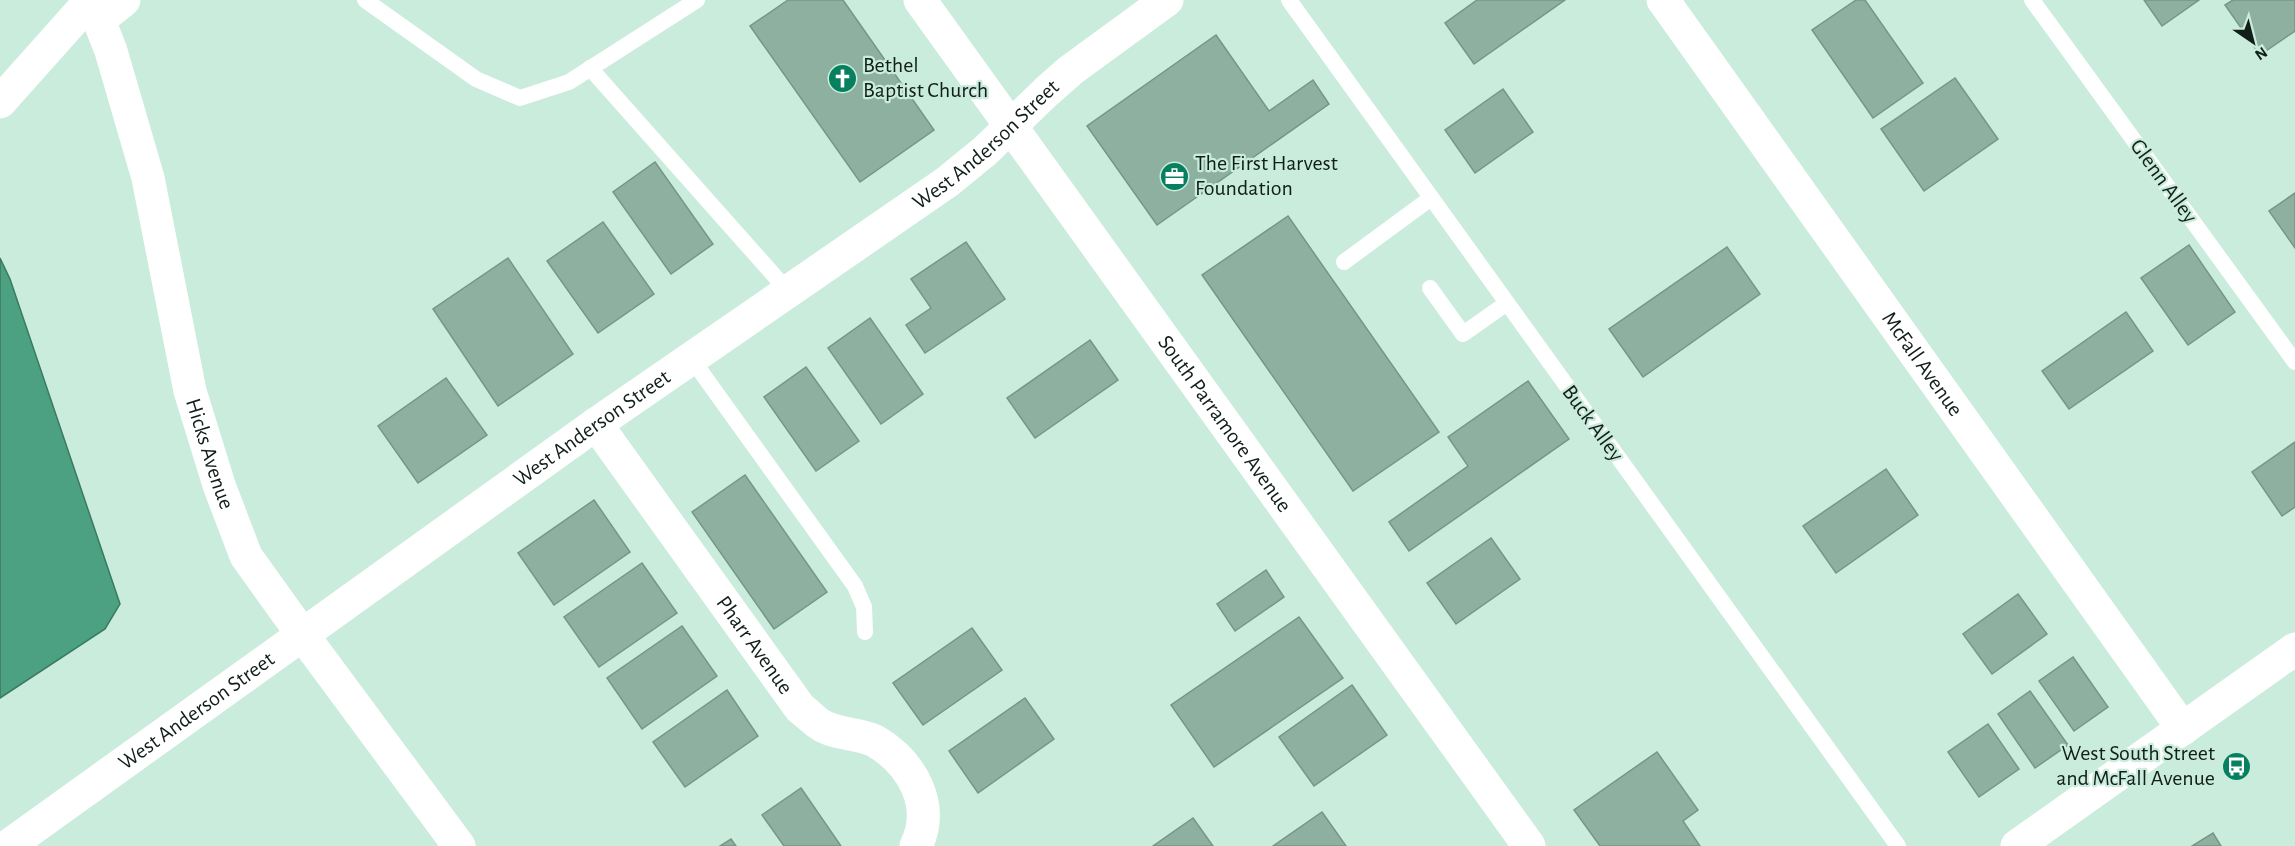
<svg xmlns="http://www.w3.org/2000/svg" width="2295" height="846" font-family="'Alegreya Sans',sans-serif">
	<rect width="100%" height="100%" fill="#caecdd"/>
	<!-- water -->
	<path fill="#4ca182" stroke="#3a7a62" stroke-width="1.5" d="M 0,258 L 10,279 L 120,604 L 105,629 L 0,698 Z"/>
	<!-- building -->
	<g fill="#8eb0a1" stroke="#759688" stroke-width="1.5">
		<path d="M 788,0 L 843,0 L 934,130 L 860,182 L 750,26 Z"/>
		<path d="M 1477,0 L 1565,0 L 1474,64 L 1445,23 Z"/>
		<path d="M 1856,0 L 1865,0 L 1923,83 L 1873,118 L 1812,30 Z"/>
		<path d="M 2144,0 L 2199,0 L 2162,26 Z"/>
		<path d="M 2233,0 L 2295,0 L 2295,31 L 2260,55 L 2225,5 Z"/>
		<path d="M 1216,35 L 1269,111 L 1313,80 L 1329,104 L 1157,225 L 1087,126 Z"/>
		<path d="M 1955,78 L 1998,139 L 1924,191 L 1881,129 Z"/>
		<path d="M 1503,89 L 1533,132 L 1475,173 L 1445,130 Z"/>
		<path d="M 655,162 L 713,244 L 671,274 L 613,192 Z"/>
		<path d="M 2295,193 L 2295,248 L 2269,211 Z"/>
		<path d="M 1288,216 L 1439,432 L 1353,491 L 1202,275 Z"/>
		<path d="M 603,222 L 654,294 L 598,333 L 547,261 Z"/>
		<path d="M 966,242 L 1005,299 L 925,353 L 906,325 L 931,308 L 911,279 Z"/>
		<path d="M 2189,245 L 2235,312 L 2188,345 L 2141,278 Z"/>
		<path d="M 1727,247 L 1760,294 L 1643,377 L 1609,329 Z"/>
		<path d="M 508,258 L 573,354 L 498,406 L 433,309 Z"/>
		<path d="M 2126,312 L 2153,351 L 2069,409 L 2042,371 Z"/>
		<path d="M 870,318 L 923,394 L 881,424 L 828,348 Z"/>
		<path d="M 1090,340 L 1118,380 L 1035,438 L 1007,398 Z"/>
		<path d="M 806,367 L 859,441 L 816,471 L 764,397 Z"/>
		<path d="M 446,378 L 487,435 L 418,483 L 378,426 Z"/>
		<path d="M 1528,381 L 1569,439 L 1409,551 L 1389,522 L 1468,466 L 1448,437 Z"/>
		<path d="M 2295,442 L 2295,507 L 2282,516 L 2252,472 Z"/>
		<path d="M 1886,469 L 1918,515 L 1836,573 L 1803,526 Z"/>
		<path d="M 745,475 L 827,592 L 774,629 L 692,512 Z"/>
		<path d="M 594,500 L 630,552 L 554,605 L 518,553 Z"/>
		<path d="M 1491,538 L 1520,579 L 1456,624 L 1427,583 Z"/>
		<path d="M 642,563 L 677,613 L 599,667 L 564,617 Z"/>
		<path d="M 1266,570 L 1284,597 L 1235,631 L 1217,604 Z"/>
		<path d="M 2018,594 L 2047,634 L 1992,674 L 1963,634 Z"/>
		<path d="M 1299,617 L 1343,678 L 1214,767 L 1171,705 Z"/>
		<path d="M 682,626 L 717,676 L 642,729 L 607,678 Z"/>
		<path d="M 972,628 L 1002,670 L 923,725 L 893,683 Z"/>
		<path d="M 2073,657 L 2108,707 L 2074,731 L 2039,681 Z"/>
		<path d="M 1352,685 L 1387,735 L 1314,786 L 1279,737 Z"/>
		<path d="M 727,690 L 758,736 L 685,787 L 653,742 Z"/>
		<path d="M 2030,691 L 2068,745 L 2035,768 L 1998,714 Z"/>
		<path d="M 1025,698 L 1054,739 L 978,793 L 949,751 Z"/>
		<path d="M 1988,724 L 2019,769 L 1979,797 L 1948,752 Z"/>
		<path d="M 1657,752 L 1698,810 L 1683,821 L 1700,846 L 1600,846 L 1574,810 Z"/>
		<path d="M 801,788 L 841,846 L 784,846 L 762,815 Z"/>
		<path d="M 1322,812 L 1346,846 L 1273,846 Z"/>
		<path d="M 1193,818 L 1213,846 L 1153,846 Z"/>
		<path d="M 2213,833 L 2221,846 L 2192,846 Z"/>
		<path d="M 731,839 L 736,846 L 720,846 Z"/>
	</g>
	<g fill="none" stroke-linecap="round" stroke-linejoin="round">
		<!-- service -->
		<g stroke="#fff" stroke-width="16">
			<path d="M 365,0 L 476,79 L 520,98 L 569,82 L 697,0"/>
			<path d="M 1289,0 L 1898,846"/>
			<path d="M 2032,0 L 2295,362"/>
			<path d="M 590,68 L 788,291"/>
			<path d="M 1344,262 L 1431,198"/>
			<path d="M 1430,288 L 1463,334 L 1507,303"/>
			<path d="M 691,358 L 855,586 L 864,607 L 865,632"/>
		</g>
		<!-- minor -->
		<g stroke="#fff" stroke-width="33">
			<path id="s1" d="M 1663,0 L 2183,729"/>
			<path d="M 99,20 L 124,0"/>
			<path id="s2" d="M 596,424 L 800,708 C 807,713 814,721 821,725 C 837,735 859,733 875,741 C 912,763 936,805 916,846"/>
			<path d="M 302,634 L 459,846"/>
		</g>
		<!-- tertiary -->
		<g stroke="#fff" stroke-width="33">
			<path id="s3" d="M 91,0 L 111,51 L 148,178 L 190,391 L 219,485 L 246,556 L 302,634"/>
			<path id="s4" d="M 920,0 L 1529,846"/>
		</g>
		<!-- secondary -->
		<g stroke="#fff" stroke-width="33">
			<path id="s5" d="M 8,846 L 596,424 L 947,182 L 985,151 L 1046,92 L 1071,70 L 1167,0"/>
			<path d="M 2017,846 L 2295,649"/>
		</g>
		<!-- motorway -->
		<path stroke="#fff" stroke-width="33" d="M 0,102 L 91,0"/>
	</g>
	<!-- icons -->
	<defs>
		<symbol id="church-disc" viewBox="-11 -11 22 22"><circle r="9.5" fill="#07805f" stroke="#caecdd"/><path d="M-1.2-6h2.4v3.5h3.3v2.4h-3.3V6h-2.4V-.1h-3.3v-2.4h3.3Z" fill="#fff"/></symbol>
		<symbol id="office-disc" viewBox="-11 -11 22 22"><circle r="9.5" fill="#07805f" stroke="#caecdd"/><path d="M-6-3h4V-5.5h4V-3h4V5H-6ZM-1-4.5V-3h2v-1.5ZM-6 0V1H6V0Z" fill="#fff"/></symbol>
		<symbol id="bus-disc" viewBox="-11 -11 22 22"><circle r="9.5" fill="#07805f" stroke="#caecdd"/><path d="M-5-6H5V4H4V6H2V4H-2V6H-4V4H-5ZM-3.5-4V0h7V-4ZM-3.5 1.2v1.5H-2V1.2ZM2 1.2v1.5H3.5V1.2Z" fill="#fff"/></symbol>
	</defs>
	<g fill-rule="evenodd">
		<use href="#church-disc" x="826" y="62" width="33" height="33"/>
		<use href="#office-disc" x="1158" y="160" width="33" height="33"/>
		<use href="#bus-disc" x="2220" y="750" width="33" height="33"/>
	</g>
	<g text-anchor="middle" dominant-baseline="central" stroke-width="4.5" stroke-linejoin="round" paint-order="stroke">
		<!-- poi labels -->
		<g font-size="22" fill="#111e19" stroke="#caecdd" text-anchor="start">
			<text x="863" y="65">Bethel<tspan x="863" dy="25">Baptist Church</tspan></text>
			<text x="1195" y="163">The First Harvest<tspan x="1195" dy="25">Foundation</tspan></text>
			<text x="2215" y="753" text-anchor="end">West South Street<tspan x="2215" dy="25">and McFall Avenue</tspan></text>
		</g>
		<!-- street labels -->
		<g font-size="22" fill="#111e19" stroke="#caecdd">
			<text stroke="none"><textPath href="#s5" startOffset="1204">West Anderson Street</textPath></text>
			<text transform="translate(2164 181) rotate(54)">Glenn Alley</text>
			<text stroke="none"><textPath href="#s1" startOffset="447">McFall Avenue</textPath></text>
			<text transform="translate(1593 423) rotate(54)">Buck Alley</text>
			<text stroke="none"><textPath href="#s4" startOffset="522">South Parramore Avenue</textPath></text>
			<text stroke="none"><textPath href="#s5" startOffset="718">West Anderson Street</textPath></text>
			<text stroke="none"><textPath href="#s3" startOffset="470">Hicks Avenue</textPath></text>
			<text stroke="none"><textPath href="#s2" startOffset="272">Pharr Avenue</textPath></text>
			<text stroke="none"><textPath href="#s5" startOffset="232">West Anderson Street</textPath></text>
		</g>
	</g>
	<!-- north arrow -->
	<g transform="translate(2253 42) rotate(145)" stroke="#caecdd" stroke-width="4.5" paint-order="stroke">
	<path d="M0-4.5L10 22L0 15L-10 22Z" fill="#111e19"/>
	<text y="-9" font-size="16" font-weight="bold" text-anchor="middle" fill="#111e19">N</text>
	</g>
</svg>
